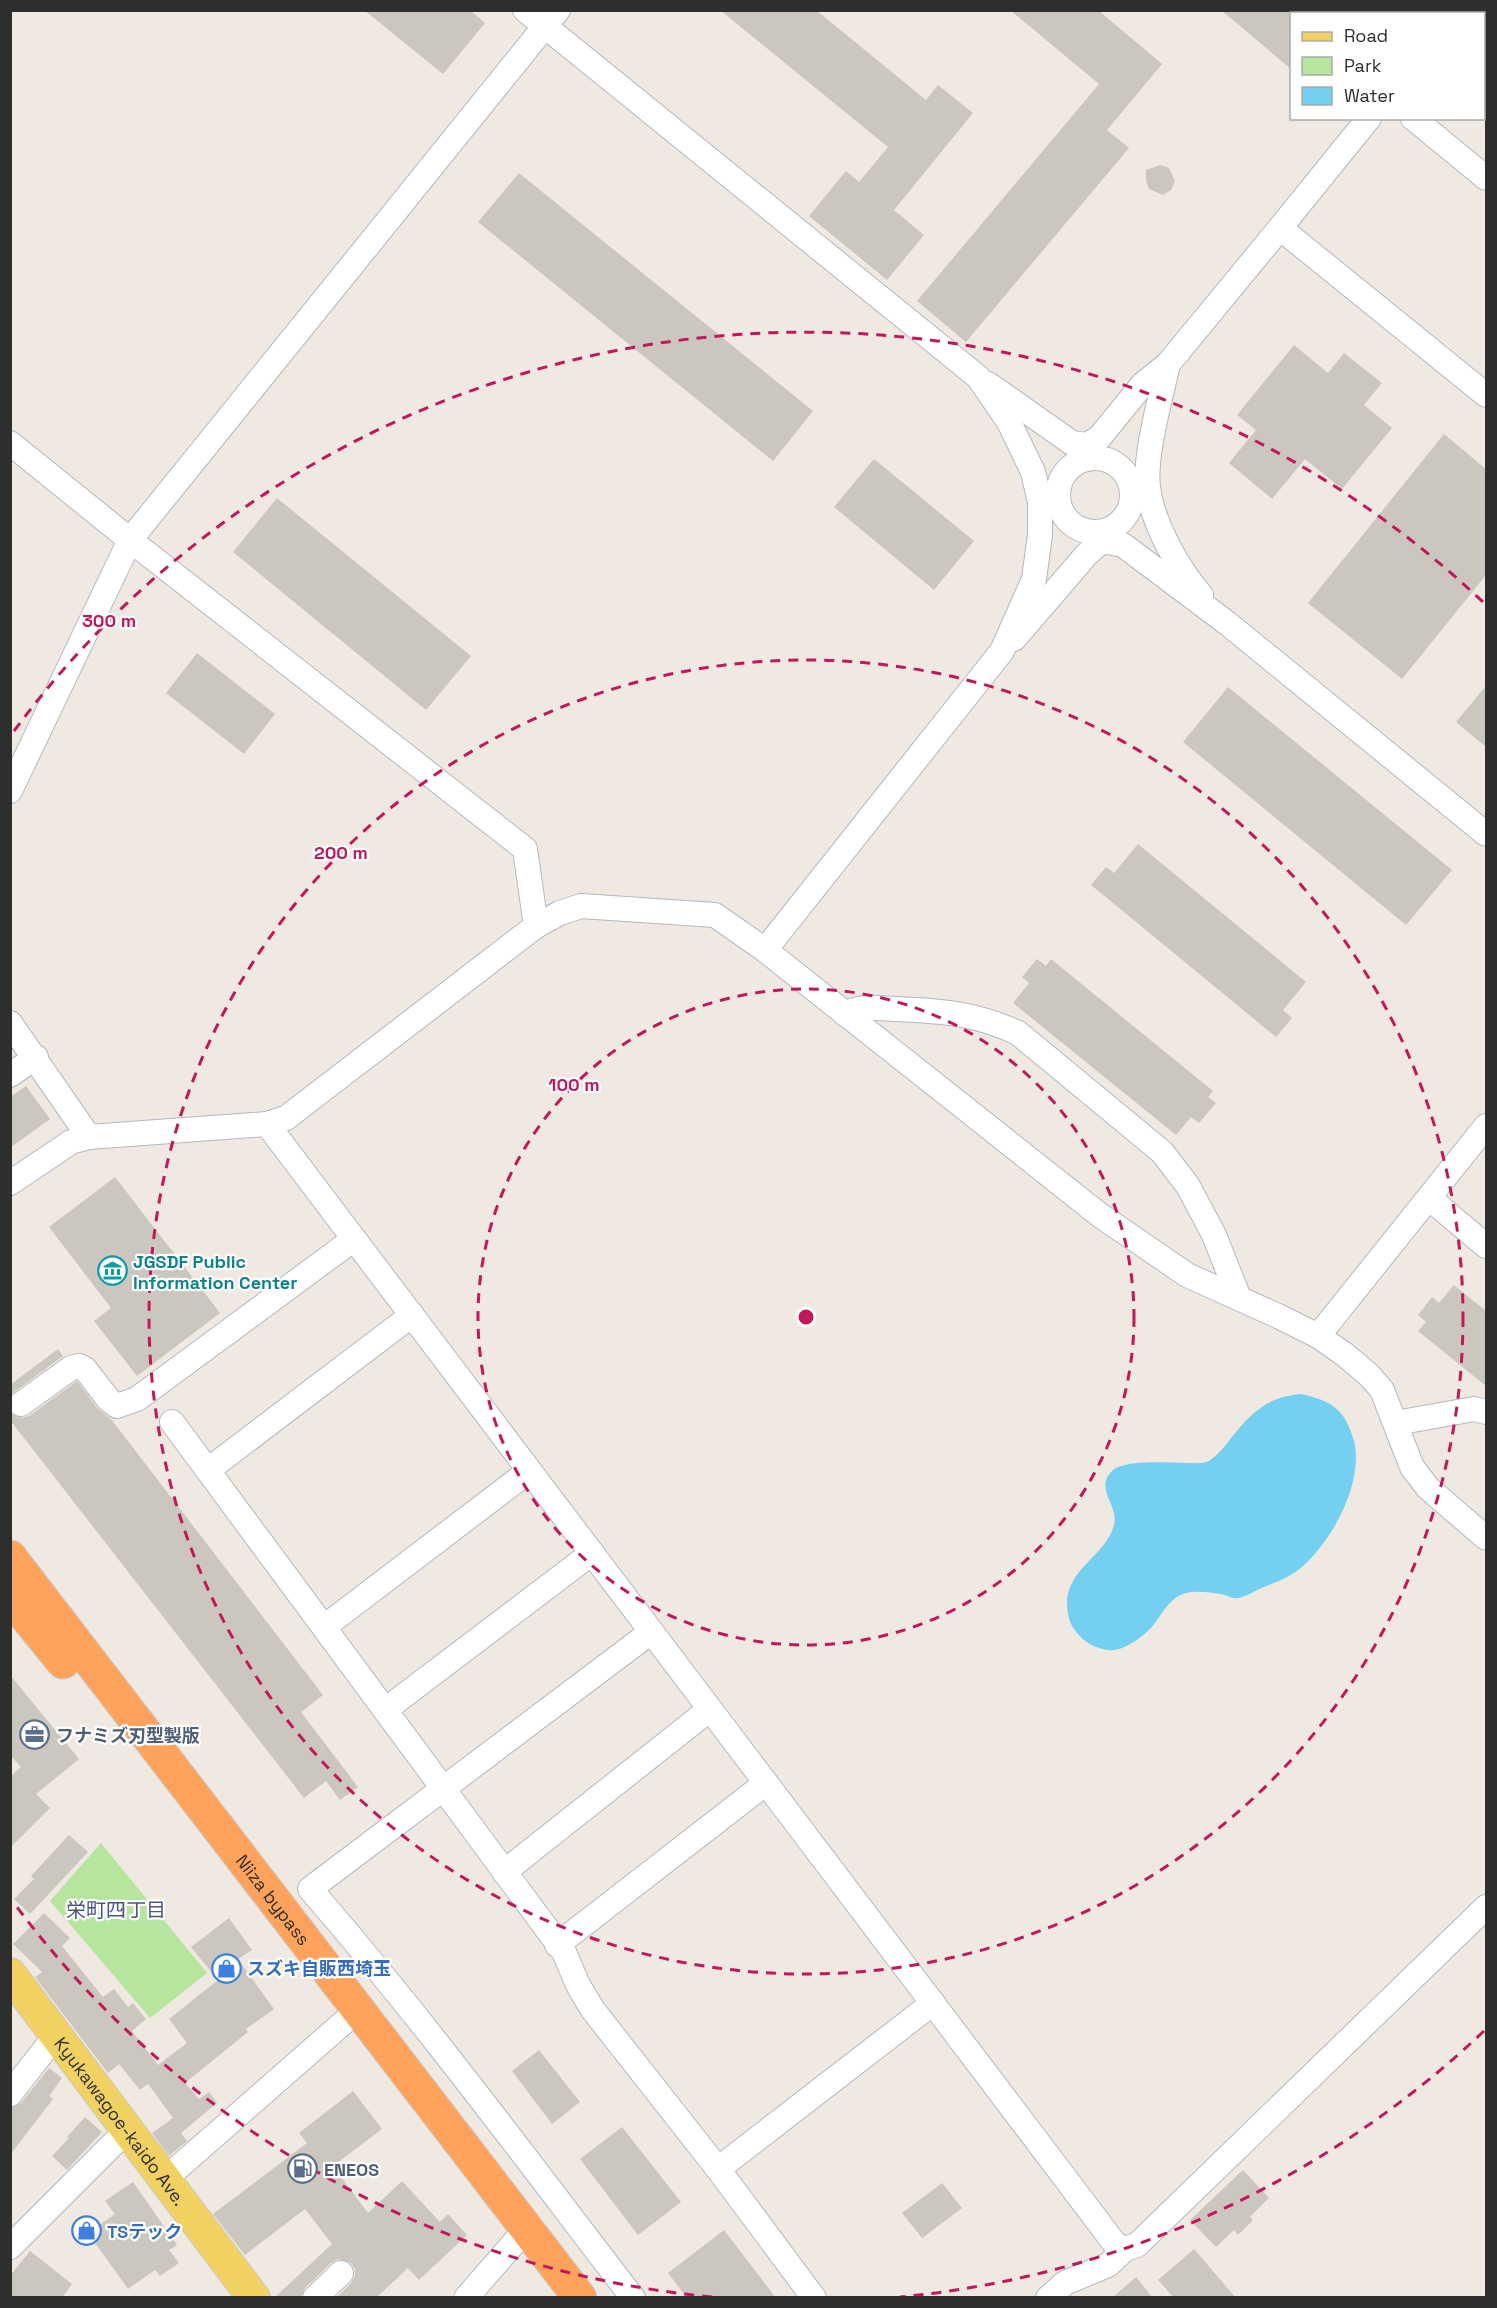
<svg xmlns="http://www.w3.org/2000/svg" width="1497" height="2308" font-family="'Space Grotesk','Noto Sans JP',sans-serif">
	<rect width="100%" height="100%" fill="#efe9e1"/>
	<!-- green -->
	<path fill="#b6e59e" d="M 101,1843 L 207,1973 L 150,2018 L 50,1901 Z"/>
	<!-- water -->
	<path fill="#75cff0" d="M 1301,1394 C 1332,1401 1345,1409 1354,1441 C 1364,1482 1333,1539 1303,1566 C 1291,1577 1274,1583 1259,1589 C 1253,1592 1245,1597 1238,1598 C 1233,1599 1226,1595 1221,1594 C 1207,1592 1189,1589 1177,1597 C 1164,1605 1158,1622 1148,1631 C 1138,1640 1121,1652 1108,1650 C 1091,1647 1082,1641 1072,1626 C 1068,1618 1067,1610 1067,1600 C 1070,1567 1106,1555 1114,1525 C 1119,1505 1094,1489 1112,1471 C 1124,1459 1171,1463 1187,1463 C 1194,1463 1204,1464 1209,1461 C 1218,1455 1225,1446 1231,1438 C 1252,1412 1267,1397 1301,1394 Z"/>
	<!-- building -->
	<g fill="#cbc7bf">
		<path d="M 364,10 L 470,10 L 485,23 L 443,74 Z"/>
		<path d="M 720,10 L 816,10 L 926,100 L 938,85 L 973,113 L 894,210 L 924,235 L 887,280 L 809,216 L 846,171 L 859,182 L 888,147 Z"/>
		<path d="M 1010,10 L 1098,10 L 1162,64 L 1107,130 L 1129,148 L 966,342 L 917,301 L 1099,84 Z"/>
		<path d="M 1221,10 L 1292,10 L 1292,70 Z"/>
		<path d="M 1160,165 L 1169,168 L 1175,181 L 1171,190 L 1163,195 L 1149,189 L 1146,181 L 1146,170 Z"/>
		<path d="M 519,173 L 813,411 L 773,461 L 478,222 Z"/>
		<path d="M 1294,345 L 1328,373 L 1344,353 L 1382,383 L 1364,405 L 1392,428 L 1342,489 L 1305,459 L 1272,499 L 1229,463 L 1256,430 L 1237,415 Z"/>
		<path d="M 1444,434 L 1486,469 L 1486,575 L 1402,679 L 1308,603 Z"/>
		<path d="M 874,459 L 974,541 L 934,590 L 834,507 Z"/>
		<path d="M 277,498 L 471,656 L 426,710 L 233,552 Z"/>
		<path d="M 197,653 L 275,714 L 244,754 L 166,693 Z"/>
		<path d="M 1486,686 L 1486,747 L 1456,722 Z"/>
		<path d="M 1228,687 L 1452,870 L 1406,925 L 1183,742 Z"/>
		<path d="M 1138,844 L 1306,982 L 1283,1010 L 1292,1018 L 1276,1037 L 1091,885 L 1106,867 L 1114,873 Z"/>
		<path d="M 1037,959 L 1046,966 L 1051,959 L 1213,1091 L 1208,1097 L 1216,1103 L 1199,1123 L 1191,1117 L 1176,1135 L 1013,1003 L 1029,983 L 1022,977 Z"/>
		<path d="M 26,1086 L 50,1119 L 10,1148 L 10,1097 Z"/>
		<path d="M 115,1177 L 220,1313 L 137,1376 L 94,1321 L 111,1308 L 49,1227 Z"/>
		<path d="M 1454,1285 L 1486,1311 L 1486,1386 L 1418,1331 L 1426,1322 L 1418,1315 L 1432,1297 L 1439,1303 Z"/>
		<path d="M 58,1349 L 63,1356 L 10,1395 L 10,1385 Z"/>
		<path d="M 77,1381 L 98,1409 L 111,1419 L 323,1695 L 301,1712 L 358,1787 L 340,1800 L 326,1781 L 304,1798 L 10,1420 L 10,1413 L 22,1418 L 29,1416 Z"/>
		<path d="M 10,1675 L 79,1759 L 36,1794 L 50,1808 L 10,1848 L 10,1777 L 21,1767 L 10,1755 Z"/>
		<path d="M 69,1835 L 88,1852 L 30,1914 L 14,1899 L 34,1879 L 31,1876 Z"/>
		<path d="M 44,1913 L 70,1938 L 62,1946 L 103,1997 L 114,1989 L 128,2007 L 133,2003 L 146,2019 L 132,2031 L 158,2065 L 187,2043 L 169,2019 L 218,1980 L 191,1947 L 229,1918 L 252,1950 L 238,1959 L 274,2009 L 246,2029 L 248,2032 L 185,2083 L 199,2099 L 209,2092 L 217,2103 L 181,2133 L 187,2141 L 169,2156 L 152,2133 L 173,2118 L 148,2084 L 140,2090 L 119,2064 L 108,2073 L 35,1977 L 42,1972 L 13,1944 Z"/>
		<path d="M 539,2050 L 580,2102 L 552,2124 L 512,2071 Z"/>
		<path d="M 49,2068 L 62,2078 L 49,2096 L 53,2099 L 10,2155 L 10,2108 L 21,2103 Z"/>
		<path d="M 353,2091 L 382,2129 L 333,2166 L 368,2213 L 402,2181 L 440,2222 L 448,2214 L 467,2235 L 419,2280 L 408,2268 L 376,2298 L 336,2298 L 351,2283 L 355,2276 L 355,2269 L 351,2263 L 338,2259 L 331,2263 L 305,2288 L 301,2298 L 274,2298 L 332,2244 L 305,2209 L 245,2255 L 213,2214 L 307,2143 L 299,2133 Z"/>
		<path d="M 85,2117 L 102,2132 L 67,2170 L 52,2156 L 69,2138 L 67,2137 Z"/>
		<path d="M 622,2127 L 681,2202 L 638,2235 L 580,2159 Z"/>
		<path d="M 1243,2170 L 1269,2198 L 1250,2217 L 1253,2220 L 1238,2235 L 1234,2230 L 1216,2247 L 1190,2220 Z"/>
		<path d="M 133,2182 L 177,2245 L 169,2250 L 179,2263 L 160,2276 L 155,2270 L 128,2289 L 88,2233 L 115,2214 L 105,2201 Z"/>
		<path d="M 942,2183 L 962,2208 L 922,2238 L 902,2213 Z"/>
		<path d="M 724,2230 L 776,2298 L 687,2298 L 668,2273 Z"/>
		<path d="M 1194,2249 L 1236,2298 L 1174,2298 L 1158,2280 Z"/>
		<path d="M 30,2251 L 72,2284 L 62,2298 L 10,2298 L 10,2276 Z"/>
		<path d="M 1136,2277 L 1153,2298 L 1112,2298 Z"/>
	</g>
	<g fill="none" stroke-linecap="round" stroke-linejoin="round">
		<defs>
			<g id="minor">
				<path d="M 1454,14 L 1456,10"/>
				<path d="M 1413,118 L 1486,178"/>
				<path d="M 1280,228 L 1369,118"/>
				<path d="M 1168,364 C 1161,396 1144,456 1148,487 C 1152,522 1178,569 1201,595"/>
				<path d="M 988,384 L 1072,443 L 1086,445 L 1099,438 L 1143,384 L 1168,364 L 1280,228 L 1486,395"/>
				<path d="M 10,443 L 130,540 L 525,849 L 536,926"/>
				<circle cx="1095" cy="495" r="37"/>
				<path d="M 1014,639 L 1087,554 L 1102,541 L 1123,545 L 1227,623 L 1486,834"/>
				<path d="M 10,791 L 130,540 L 558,10"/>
				<path d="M 765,950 L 1101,1216 L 1187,1275 L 1278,1316 L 1318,1336 L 1344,1354 L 1369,1375 L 1382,1390 L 1412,1467 L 1428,1488 L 1486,1538"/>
				<path d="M 845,1014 C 860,1005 878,1008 895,1009 C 942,1011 975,1013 1018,1033 L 1162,1152 L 1188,1186 L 1214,1235 L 1239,1298"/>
				<path d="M 10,1023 L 89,1137 L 267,1124 L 286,1118 L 536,926 L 560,913 L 581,906 L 715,915 L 765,950 L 1002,651 L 1034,579 L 1040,535 L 1040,502 L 1033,472 L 1009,422 L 978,377 L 525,10"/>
				<path d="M 10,1075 L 36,1057"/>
				<path d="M 267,1124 L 1115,2244 L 1125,2249 L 1137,2245 L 1486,1907"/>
				<path d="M 10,1183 L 71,1142 L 89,1137"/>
				<path d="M 1429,1198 L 1486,1246"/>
				<path d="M 1318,1336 L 1486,1126"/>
				<path d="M 21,1404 L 71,1368 L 79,1366 L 85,1369 L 109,1400 L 117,1406 L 137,1399 L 354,1239"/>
				<path d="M 172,1422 L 564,1952 L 578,1985 L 593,2010 L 718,2169 L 814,2298"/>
				<path d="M 1396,1423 L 1474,1409 L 1486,1412"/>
				<path d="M 208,1470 L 412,1315"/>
				<path d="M 324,1627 L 529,1471"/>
				<path d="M 385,1710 L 592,1553"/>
				<path d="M 504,1872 L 710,1709"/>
				<path d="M 557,1945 L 766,1783"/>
				<path d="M 10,2094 L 56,2035"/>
				<path d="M 718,2169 L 933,2003"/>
				<path d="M 165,2179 L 344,2022"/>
				<path d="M 10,2247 L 127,2130"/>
				<path d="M 315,2298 L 341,2273"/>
				<path d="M 466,2298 L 527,2228"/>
				<path d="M 633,2298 C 527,2160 424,2020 310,1889 L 651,1632"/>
				<path d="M 1048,2298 L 1065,2283 L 1108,2265 L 1125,2249"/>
			</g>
			<g id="major">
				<path id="s1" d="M 10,1974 L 254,2298"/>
			</g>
			<g id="highway">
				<path id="s2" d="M 10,1557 L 580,2298"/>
				<path d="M 10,1597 L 63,1662"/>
			</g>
		</defs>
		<!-- minor casing -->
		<use href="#minor" stroke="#b4b7c1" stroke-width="26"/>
		<!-- major casing -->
		<use href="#major" stroke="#c9c9c9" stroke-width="34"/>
		<!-- highway casing -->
		<use href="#highway" stroke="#c9c9c9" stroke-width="35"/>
		<!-- minor -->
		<use href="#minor" stroke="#fff" stroke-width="24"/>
		<!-- major -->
		<use href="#major" stroke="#f2d163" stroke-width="32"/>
		<!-- highway -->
		<use href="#highway" stroke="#ffa35c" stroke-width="33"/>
	</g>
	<!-- distance rings -->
	<g fill="none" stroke="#c2185b" stroke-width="3" stroke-dasharray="10 8">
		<circle cx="806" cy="1317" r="328"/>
		<circle cx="806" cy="1317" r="657"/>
		<path d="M1484 2031A985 985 0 0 1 900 2297M712 2297A985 985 0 0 1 14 1903M14 731A985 985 0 0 1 1484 603"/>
	</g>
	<!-- icons -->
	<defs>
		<symbol id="museum-ring" viewBox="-11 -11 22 22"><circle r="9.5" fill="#fff" stroke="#0f9aa8" stroke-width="1.5"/><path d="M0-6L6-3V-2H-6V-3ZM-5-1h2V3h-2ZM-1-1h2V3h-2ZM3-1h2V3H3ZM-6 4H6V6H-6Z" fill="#0f9aa8"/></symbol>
		<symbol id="office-ring" viewBox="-11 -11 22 22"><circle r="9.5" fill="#fff" stroke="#5c6f8a" stroke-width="1.5"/><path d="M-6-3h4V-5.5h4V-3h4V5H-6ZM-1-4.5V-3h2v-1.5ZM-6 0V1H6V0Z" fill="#5c6f8a"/></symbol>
		<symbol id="shop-ring" viewBox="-11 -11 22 22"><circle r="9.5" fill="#fff" stroke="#3f7fe0" stroke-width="1.5"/><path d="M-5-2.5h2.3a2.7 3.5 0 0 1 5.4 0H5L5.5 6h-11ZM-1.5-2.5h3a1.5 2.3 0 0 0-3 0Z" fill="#3f7fe0"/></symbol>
		<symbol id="fuel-ring" viewBox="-11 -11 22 22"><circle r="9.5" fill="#fff" stroke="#5c6f8a" stroke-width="1.5"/><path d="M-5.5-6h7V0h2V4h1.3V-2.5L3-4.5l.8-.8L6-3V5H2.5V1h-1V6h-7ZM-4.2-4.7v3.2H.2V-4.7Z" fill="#5c6f8a"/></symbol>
	</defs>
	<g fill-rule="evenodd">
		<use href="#museum-ring" x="96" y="1254" width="33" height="33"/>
		<use href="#office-ring" x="18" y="1718" width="33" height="33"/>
		<use href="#shop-ring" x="210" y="1952" width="33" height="33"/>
		<use href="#fuel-ring" x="286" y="2152" width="33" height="33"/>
		<use href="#shop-ring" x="70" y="2214" width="33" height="33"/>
	</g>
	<g text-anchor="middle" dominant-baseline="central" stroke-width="4.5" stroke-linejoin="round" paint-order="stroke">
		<!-- culture labels -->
		<g font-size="18" font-weight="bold" fill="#0d838f" stroke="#fff" text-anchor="start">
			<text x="133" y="1261">JGSDF Public<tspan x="133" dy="21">Information Center</tspan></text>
		</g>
		<!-- service labels -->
		<g font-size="18" font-weight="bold" fill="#4e5e75" stroke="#fff" text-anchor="start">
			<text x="56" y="1735">フナミズ刃型製版</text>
			<text x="324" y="2169">ENEOS</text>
		</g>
		<!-- street labels -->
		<g font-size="18" fill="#2e2e2e" stroke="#fff">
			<text stroke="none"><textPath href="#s2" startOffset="432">Niiza bypass</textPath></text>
			<text stroke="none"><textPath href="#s1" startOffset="184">Kyukawagoe-kaido Ave.</textPath></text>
		</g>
		<!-- shop labels -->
		<g font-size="18" font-weight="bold" fill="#366cbe" stroke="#fff" text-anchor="start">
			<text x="247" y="1968">スズキ自販西埼玉</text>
			<text x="107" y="2231">TSテック</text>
		</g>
		<!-- neighbourhood labels -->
		<g font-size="20" fill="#4d5680" stroke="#fff">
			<text x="116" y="1910">栄町四丁目</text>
		</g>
	</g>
	<circle cx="806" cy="1317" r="9" fill="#c2185b" stroke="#fff" stroke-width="3"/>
	<g font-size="18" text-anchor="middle" font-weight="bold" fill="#c2185b" stroke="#fff" stroke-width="4.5" stroke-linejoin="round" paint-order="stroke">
		<text x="109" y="627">300 m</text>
		<text x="341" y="859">200 m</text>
		<text x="574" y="1091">100 m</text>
	</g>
	<!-- border -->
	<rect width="1497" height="2308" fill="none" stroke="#2e2e2e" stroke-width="24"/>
	<!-- legend -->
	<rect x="1290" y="12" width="195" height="108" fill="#ffffff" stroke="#ababab" stroke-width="1.5"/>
	<rect x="1302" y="32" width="30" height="9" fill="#f2d163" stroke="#ababab" stroke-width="1.5"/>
	<text x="1344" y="42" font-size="18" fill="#2e2e2e">Road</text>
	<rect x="1302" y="57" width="30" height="18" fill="#b6e59e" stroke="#ababab" stroke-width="1.5"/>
	<text x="1344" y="72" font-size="18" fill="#2e2e2e">Park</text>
	<rect x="1302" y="87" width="30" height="18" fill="#75cff0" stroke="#ababab" stroke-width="1.5"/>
	<text x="1344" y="102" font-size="18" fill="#2e2e2e">Water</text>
</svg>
